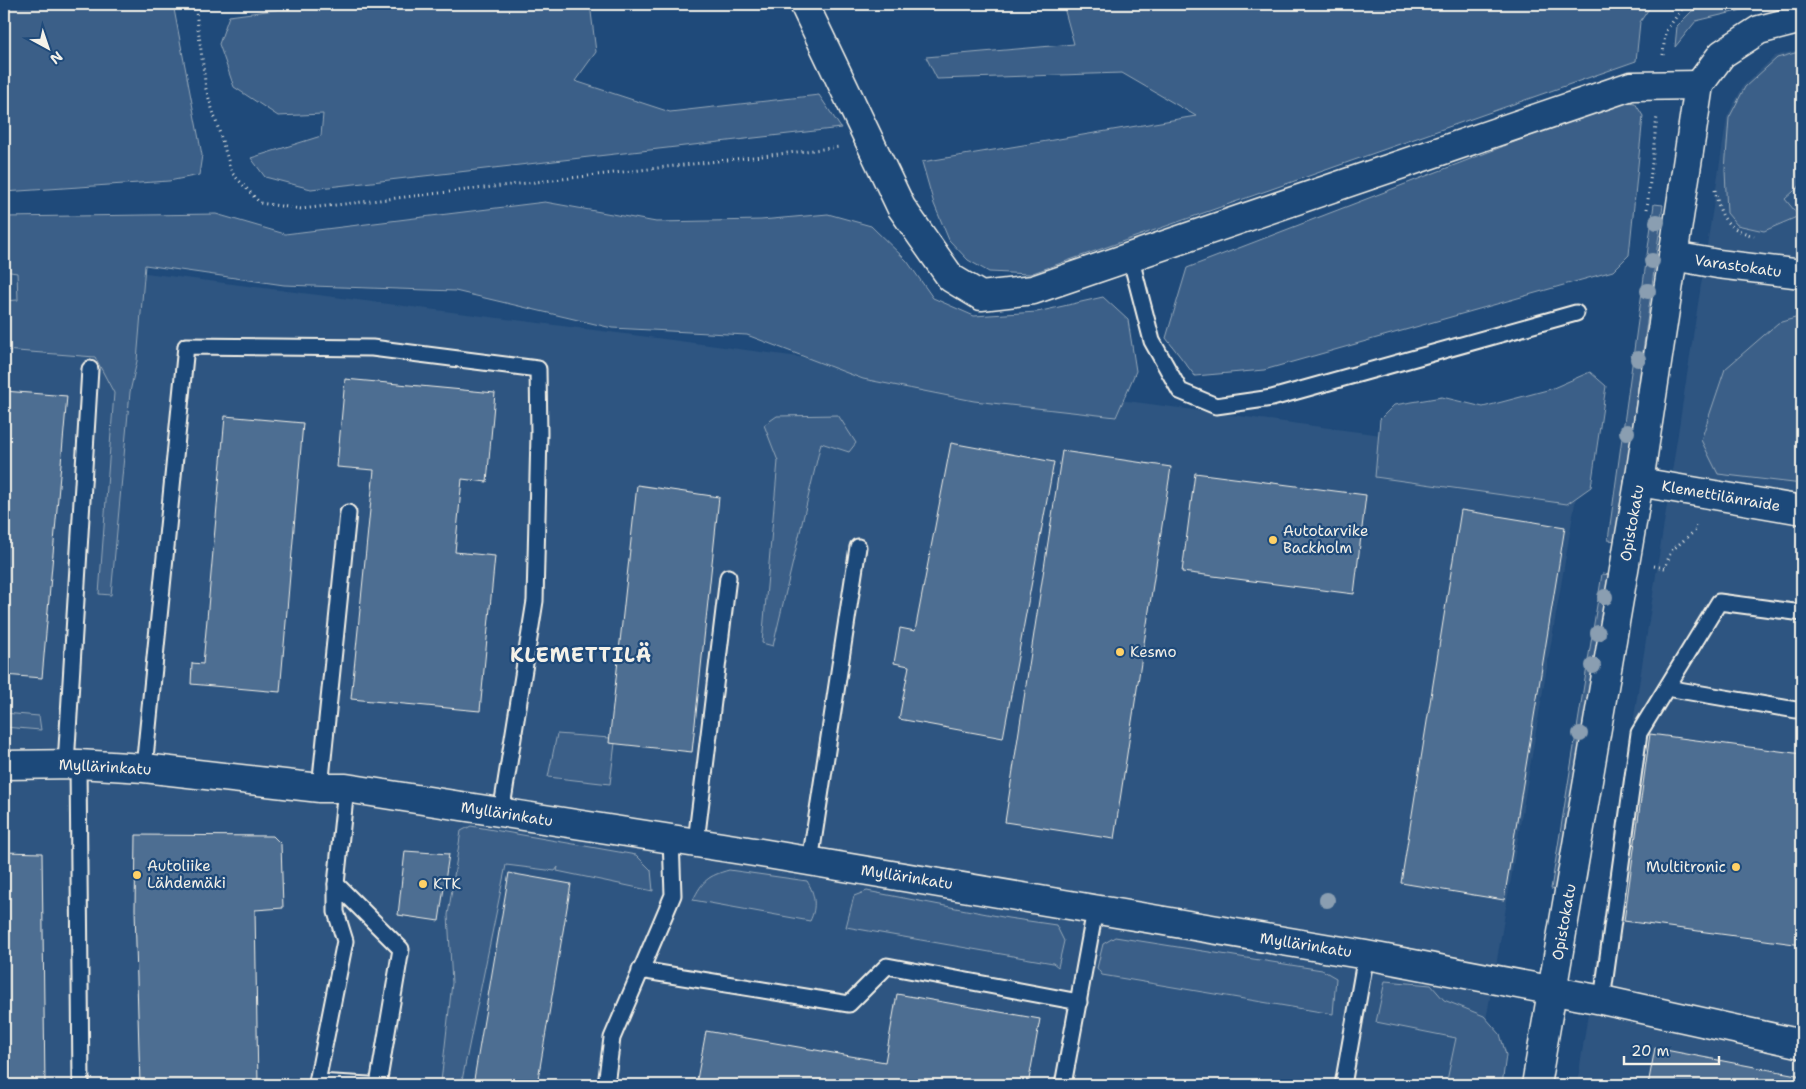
<svg xmlns="http://www.w3.org/2000/svg" width="1806" height="1089" font-family="'Shantell Sans',sans-serif">
	<rect width="100%" height="100%" fill="#1f4a7a"/>
	<filter id="ink" filterUnits="userSpaceOnUse"><feTurbulence type="fractalNoise" baseFrequency=".02" numOctaves="2"/><feDisplacementMap in="SourceGraphic" scale="10" xChannelSelector="R" yChannelSelector="G"/><feConvolveMatrix kernelMatrix="1 2 1 2 8 2 1 2 1" color-interpolation-filters="sRGB"/></filter>
	<g filter="url(#ink)">
		<!-- built -->
		<g fill="#2d5581">
			<path d="M 1802,49 L 1802,1085 L 1577,1085 L 1727,117 L 1743,86 L 1775,56 Z"/>
			<path d="M 4,255 L 672,340 L 1582,462 L 1497,960 L 1474,1085 L 4,1085 Z"/>
		</g>
		<!-- green -->
		<g fill="#3a5f88" stroke="#97a8b8">
			<path d="M 4,4 L 173,4 L 202,155 L 199,175 L 169,181 L 4,192 Z"/>
			<path d="M 320,4 L 366,4 L 413,9 L 442,4 L 590,4 L 596,52 L 575,81 L 670,112 L 819,95 L 841,128 L 311,189 L 265,177 L 251,158 L 321,136 L 323,114 L 278,116 L 234,87 L 219,44 L 229,16 Z"/>
			<path d="M 1063,4 L 1652,4 L 1640,22 L 1636,61 L 1030,274 L 989,272 L 968,260 L 949,240 L 934,204 L 922,162 L 1196,116 L 1122,73 L 937,79 L 926,57 L 1074,44 Z"/>
			<path d="M 1718,4 L 1767,4 L 1696,21 L 1675,47 L 1677,26 L 1692,11 Z"/>
			<path d="M 1802,51 L 1802,184 L 1785,199 L 1799,216 L 1764,231 L 1737,225 L 1727,213 L 1725,170 L 1729,118 L 1745,87 L 1777,58 Z"/>
			<path d="M 1621,101 L 1635,103 L 1643,116 L 1629,255 L 1613,271 L 1264,370 L 1195,376 L 1166,338 L 1187,268 Z"/>
			<path d="M 545,202 L 656,222 L 761,220 L 828,214 L 871,226 L 907,261 L 933,298 L 974,316 L 1037,312 L 1103,297 L 1128,320 L 1136,371 L 1116,417 L 974,401 L 863,379 L 747,335 L 612,328 L 455,291 L 284,285 L 145,265 L 137,361 L 130,392 L 111,595 L 99,594 L 114,393 L 95,357 L 4,350 L 4,301 L 18,300 L 17,273 L 4,271 L 4,217 L 216,214 L 285,234 Z"/>
			<path d="M 1654,204 L 1663,205 L 1617,541 L 1608,540 Z"/>
			<path d="M 1802,316 L 1802,484 L 1718,474 L 1701,440 L 1725,369 L 1778,323 Z"/>
			<path d="M 1590,372 L 1606,386 L 1591,487 L 1567,504 L 1375,477 L 1380,419 L 1394,405 L 1442,397 L 1483,407 L 1551,389 Z"/>
			<path d="M 838,415 L 856,443 L 849,452 L 821,443 L 773,646 L 762,643 L 778,461 L 764,425 L 777,416 Z"/>
			<path d="M 1602,574 L 1611,575 L 1560,891 L 1551,889 Z"/>
			<path d="M 4,713 L 39,716 L 41,730 L 4,727 Z"/>
			<path d="M 557,734 L 610,738 L 615,743 L 610,784 L 548,777 Z"/>
			<path d="M 471,826 L 636,855 L 651,870 L 653,891 L 557,871 L 558,867 L 555,871 L 506,865 L 461,1085 L 444,1085 L 441,1082 L 452,983 L 448,915 L 461,831 Z"/>
			<path d="M 729,870 L 807,881 C 815,894 817,907 810,921 L 693,900 C 703,880 708,876 729,870 Z"/>
			<path d="M 867,891 L 1008,918 L 1056,925 L 1064,941 L 1058,967 L 1053,963 L 846,927 L 854,896 Z"/>
			<path d="M 1115,937 L 1322,970 L 1336,978 L 1333,1014 L 1102,975 L 1097,968 L 1103,944 Z"/>
			<path d="M 1385,981 L 1431,985 L 1444,1000 L 1484,1016 L 1500,1034 L 1506,1055 L 1502,1085 L 1446,1085 L 1456,1038 L 1376,1022 Z"/>
		</g>
		<!-- building -->
		<g fill="#4d6e92" stroke="#f4f1e8">
			<path d="M 345,379 L 495,393 L 487,482 L 462,479 L 455,552 L 495,556 L 480,711 L 351,699 L 374,470 L 337,467 Z"/>
			<path d="M 4,391 L 67,396 L 42,678 L 4,675 Z"/>
			<path d="M 225,416 L 303,423 L 280,692 L 191,684 L 192,663 L 203,664 Z"/>
			<path d="M 951,443 L 1054,462 L 1003,738 L 899,719 L 909,666 L 894,663 L 900,628 L 915,631 Z"/>
			<path d="M 1062,451 L 1171,467 L 1114,839 L 1005,822 Z"/>
			<path d="M 1195,473 L 1366,495 L 1354,594 L 1182,572 Z"/>
			<path d="M 637,485 L 719,497 L 692,752 L 609,743 Z"/>
			<path d="M 1461,510 L 1565,527 L 1504,900 L 1401,883 Z"/>
			<path d="M 1650,734 L 1802,754 L 1802,945 L 1624,921 Z"/>
			<path d="M 136,835 L 273,836 L 281,844 L 283,908 L 255,910 L 258,1085 L 140,1085 L 135,909 Z"/>
			<path d="M 405,851 L 449,854 L 439,921 L 398,915 Z"/>
			<path d="M 4,852 L 42,853 L 45,1085 L 4,1085 Z"/>
			<path d="M 509,873 L 571,884 L 537,1085 L 473,1085 Z"/>
			<path d="M 897,994 L 1040,1019 L 1028,1085 L 696,1085 L 706,1031 L 885,1062 Z"/>
			<path d="M 1655,1048 L 1802,1076 L 1802,1085 L 1648,1085 Z"/>
		</g>
		<g fill="none" stroke-linecap="round" stroke-linejoin="round">
			<defs>
				<g id="lane">
					<path d="M 1130,256 L 1152,341 L 1180,391 L 1216,406 L 1272,398 L 1576,313"/>
					<path d="M 1667,688 L 1802,711"/>
					<path d="M 66,764 L 90,369"/>
					<path d="M 78,764 L 81,1085"/>
					<path d="M 144,768 L 186,346 L 372,348 L 538,369 L 539,434 L 535,601 L 501,813"/>
					<path d="M 320,788 L 348,513"/>
					<path d="M 346,788 L 336,884 L 336,912 L 345,941 L 317,1082 L 369,1085"/>
					<path d="M 696,842 L 728,577"/>
					<path d="M 810,862 L 858,547"/>
					<path d="M 336,884 L 401,949 L 378,1085"/>
					<path d="M 640,970 L 849,1004 L 887,966 L 1079,1002"/>
					<path d="M 1602,1000 L 1639,733 L 1719,602 L 1802,613"/>
					<path d="M 606,1085 L 612,1038 L 673,895 L 671,839"/>
					<path d="M 1063,1085 L 1095,910"/>
					<path d="M 1343,1085 L 1366,955"/>
				</g>
				<g id="street">
					<path d="M 804,4 L 901,207 L 951,278 L 981,296 L 1033,290 L 1631,86 L 1699,85"/>
					<path d="M 1673,256 L 1718,264 L 1802,274"/>
					<path d="M 1639,482 L 1802,510"/>
					<path d="M 4,765 L 78,764 L 144,768 L 320,788 L 346,788 L 767,854 L 1366,955 L 1602,1000 L 1802,1044"/>
					<path d="M 1536,1085 L 1639,482 L 1699,85 L 1722,54 L 1759,30 L 1802,19"/>
				</g>
			</defs>
			<!-- lane casing -->
			<use href="#lane" stroke="#f4f1e8" stroke-width="19"/>
			<!-- street casing -->
			<use href="#street" stroke="#f4f1e8" stroke-width="31"/>
			<!-- path -->
			<g stroke="#f4f1e8" stroke-width="3" stroke-dasharray="1 4" stroke-linecap="butt">
				<path d="M 195,4 L 206,89 L 232,173 L 260,203 L 301,209 L 840,147"/>
				<path d="M 1663,55 L 1665,32 L 1682,9 L 1694,4"/>
				<path d="M 1715,190 C 1721,219 1725,227 1754,236"/>
				<path d="M 1647,209 L 1657,116"/>
				<path d="M 1654,566 L 1665,568 L 1671,551 L 1696,530 L 1697,523"/>
			</g>
			<!-- lane -->
			<use href="#lane" stroke="#1f4a7a" stroke-width="15"/>
			<!-- street -->
			<use href="#street" stroke="#1f4a7a" stroke-width="28"/>
		</g>
		<!-- trees -->
		<g fill="#8a9eb1">
			<circle cx="1657" cy="222" r="8"/>
			<circle cx="1652" cy="261" r="8"/>
			<circle cx="1648" cy="291" r="8"/>
			<circle cx="1638" cy="359" r="8"/>
			<circle cx="1627" cy="432" r="8"/>
			<circle cx="1605" cy="597" r="8"/>
			<circle cx="1598" cy="633" r="8"/>
			<circle cx="1593" cy="666" r="8"/>
			<circle cx="1580" cy="734" r="8"/>
			<circle cx="1327" cy="900" r="8"/>
		</g>
	</g>
	<!-- markers -->
	<g fill="#ffd166" stroke="#1f4a7a" stroke-width="2">
		<circle cx="1273" cy="540" r="5"/>
		<circle cx="1120" cy="652" r="5"/>
		<circle cx="1736" cy="867" r="5"/>
		<circle cx="137" cy="875" r="5"/>
		<circle cx="423" cy="884" r="5"/>
	</g>
	<g text-anchor="middle" dominant-baseline="central" stroke-width="4.5" stroke-linejoin="round" paint-order="stroke">
		<!-- street labels -->
		<g font-size="15" fill="#f4f1e8" stroke="#1f4a7a">
			<text transform="translate(1738 266) rotate(8)">Varastokatu</text>
			<text transform="translate(1721 496) rotate(10)">Klemettilänraide</text>
			<text transform="translate(1632 523) rotate(-80)">Opistokatu</text>
			<text transform="translate(105 767) rotate(3)">Myllärinkatu</text>
			<text transform="translate(507 814) rotate(9)">Myllärinkatu</text>
			<text transform="translate(907 877) rotate(9)">Myllärinkatu</text>
			<text transform="translate(1564 922) rotate(-80)">Opistokatu</text>
			<text transform="translate(1306 945) rotate(9)">Myllärinkatu</text>
		</g>
		<!-- poi labels -->
		<g font-size="15" fill="#f4f1e8" stroke="#1f4a7a" text-anchor="start">
			<text x="1283" y="531">Autotarvike<tspan x="1283" dy="17">Backholm</tspan></text>
			<text x="1130" y="652">Kesmo</text>
			<text x="147" y="866">Autoliike<tspan x="147" dy="17">Lähdemäki</tspan></text>
			<text x="1726" y="867" text-anchor="end">Multitronic</text>
			<text x="433" y="884">KTK</text>
		</g>
		<!-- district labels -->
		<g font-size="20" font-weight="bold" letter-spacing="1" fill="#f4f1e8" stroke="#1f4a7a">
			<text x="581" y="655">KLEMETTILÄ</text>
		</g>
	</g>
	<!-- margin -->
	<rect width="1806" height="1089" fill="none" stroke="#1f4a7a" stroke-width="20"/>
	<rect x="10" y="10" width="1786" height="1069" fill="none" stroke="#f4f1e8" stroke-width="2" filter="url(#ink)"/>
	<!-- north arrow -->
	<g transform="translate(48 48) rotate(140)" stroke="#1f4a7a" stroke-width="4" paint-order="stroke">
	<path d="M0-4L9 19L0 12L-9 19Z" fill="#f4f1e8"/>
	<text y="-8" font-size="14" font-weight="bold" text-anchor="middle" fill="#f4f1e8">N</text>
	</g>
	<!-- scale -->
	<path d="M1624 1056v8h95v-8" fill="none" stroke="#f4f1e8" stroke-width="2.5"/>
	<text x="1631" y="1056" font-size="15" fill="#f4f1e8" stroke="#1f4a7a" stroke-width="4" paint-order="stroke">20 m</text>
</svg>
